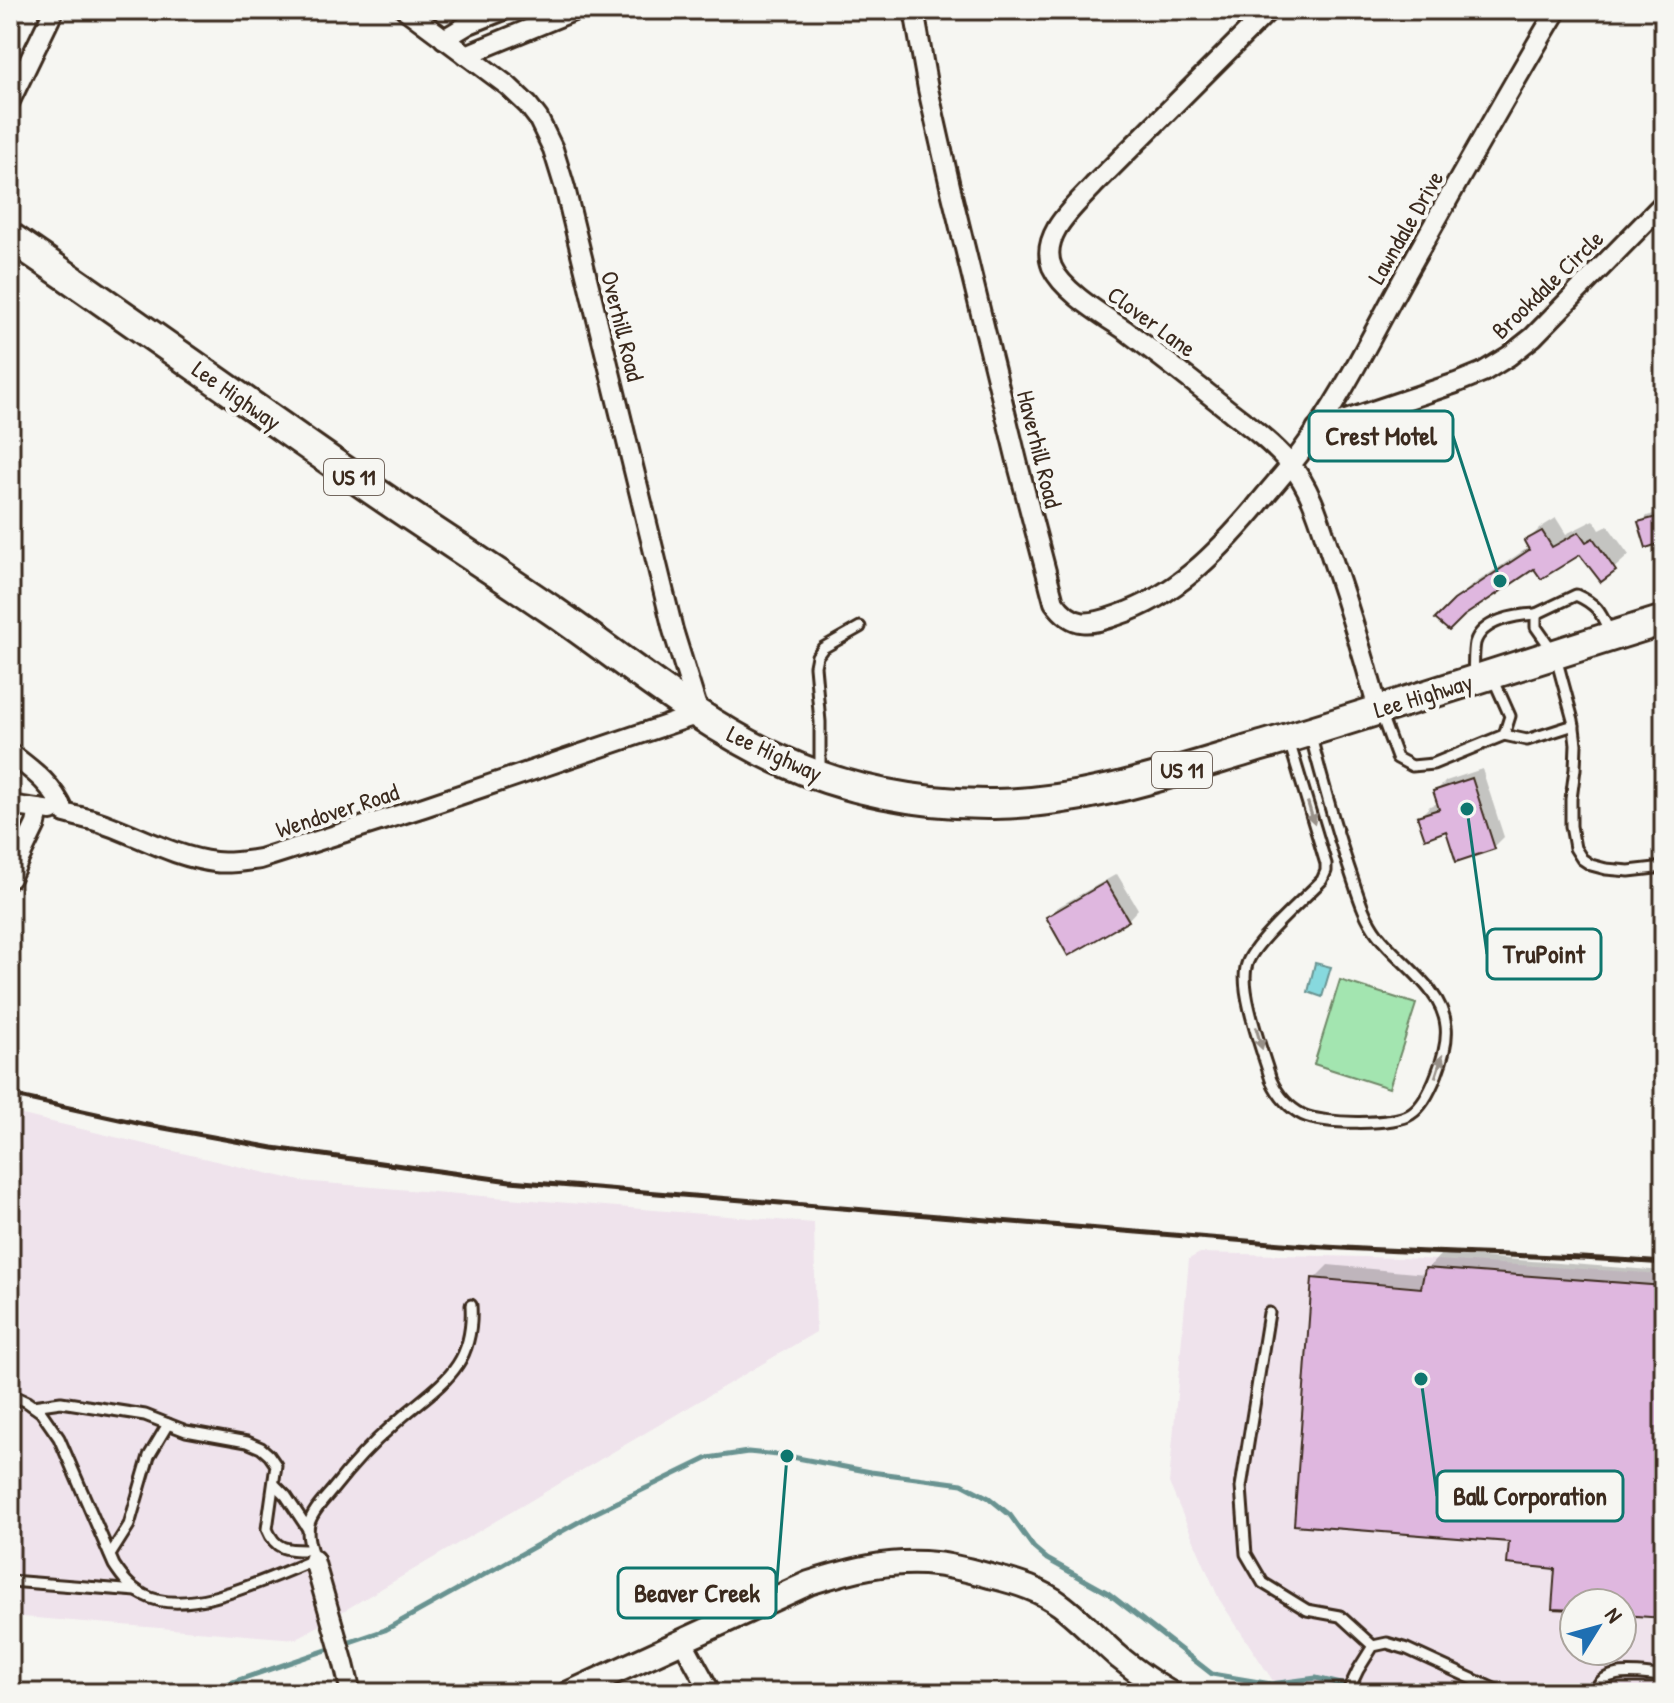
<svg xmlns="http://www.w3.org/2000/svg" width="1674" height="1703" font-family="'Patrick Hand',sans-serif">
	<rect width="100%" height="100%" fill="#f6f6f2"/>
	<filter id="ink" filterUnits="userSpaceOnUse"><feTurbulence type="fractalNoise" baseFrequency=".0125" numOctaves="2"/><feDisplacementMap in="SourceGraphic" scale="16" xChannelSelector="R" yChannelSelector="G"/><feConvolveMatrix kernelMatrix="1 2 1 2 8 2 1 2 1" color-interpolation-filters="sRGB"/></filter>
	<g filter="url(#ink)">
		<!-- built -->
		<g fill="#efe3ec" fill-rule="evenodd">
			<path d="M 10,1112 L 300,1181 L 814,1223 L 816,1332 L 296,1639 L 10,1616 Z"/>
			<path d="M 1200,1253 L 1404,1258 L 1664,1274 L 1664,1693 L 1281,1693 L 1219,1599 L 1169,1483 L 1189,1259 ZM 1574,1603 L 1622,1603 L 1622,1651 L 1574,1651 Z"/>
		</g>
		<!-- green -->
		<path fill="#a3e5b0" stroke="#6f8867" stroke-width="2" d="M 1340,980 L 1416,1004 L 1389,1088 L 1314,1064 Z"/>
		<!-- water -->
		<path fill="#87d9de" stroke="#699391" stroke-width="2" d="M 1315,963 L 1331,967 L 1322,997 L 1308,992 Z"/>
		<!-- shadow -->
		<g fill="#0003">
			<path d="M 1664,511 L 1664,540 L 1641,523 L 1647,516 Z"/>
			<path d="M 1556,518 L 1566,534 L 1594,520 L 1600,530 L 1608,526 L 1629,555 L 1601,580 L 1581,553 L 1535,566 L 1438,619 L 1471,586 L 1529,547 L 1526,542 L 1540,528 Z"/>
			<path d="M 1482,769 L 1504,837 L 1494,847 L 1419,817 L 1430,806 L 1439,803 L 1435,792 L 1446,781 Z"/>
			<path d="M 1117,874 L 1138,909 L 1128,920 L 1048,918 L 1058,907 Z"/>
			<path d="M 1441,1254 L 1664,1271 L 1664,1616 L 1622,1613 L 1622,1603 L 1574,1603 L 1574,1608 L 1557,1567 L 1512,1540 L 1314,1279 L 1328,1265 L 1426,1274 L 1427,1269 Z"/>
		</g>
		<g fill="none" stroke-linecap="round" stroke-linejoin="round">
			<!-- stream -->
			<path stroke="#699391" stroke-width="5" d="M 181,1693 L 221,1686 L 385,1630 L 591,1515 L 708,1458 L 748,1452 L 787,1456 L 871,1472 L 962,1484 L 989,1498 L 1010,1515 L 1034,1548 L 1047,1559 L 1108,1593 L 1212,1674 L 1271,1684 L 1316,1678 L 1378,1693"/>
		</g>
		<!-- building -->
		<g fill="#dfb7df" stroke="#3b2a1e" stroke-width="2">
			<path d="M 1664,515 L 1664,542 L 1646,548 L 1638,522 Z"/>
			<path d="M 1542,531 L 1552,547 L 1579,532 L 1586,542 L 1593,538 L 1616,571 L 1601,582 L 1580,555 L 1541,579 L 1534,569 L 1464,616 L 1449,631 L 1435,619 L 1454,600 L 1529,550 L 1524,541 Z"/>
			<path d="M 1472,778 L 1495,849 L 1456,862 L 1446,831 L 1425,839 L 1417,816 L 1439,809 L 1433,791 Z"/>
			<path d="M 1106,882 L 1129,921 L 1068,956 L 1046,917 Z"/>
			<path d="M 1425,1268 L 1664,1286 L 1664,1618 L 1622,1615 L 1622,1603 L 1574,1603 L 1574,1610 L 1552,1609 L 1555,1569 L 1507,1564 L 1509,1542 L 1294,1525 L 1312,1278 L 1421,1288 Z"/>
		</g>
		<g fill="none" stroke-linecap="round" stroke-linejoin="round">
			<defs>
				<g id="service">
					<path d="M 1611,635 C 1601,614 1599,605 1576,595 L 1536,614 L 1536,627 L 1555,654 L 1573,720 L 1576,744 L 1575,769 L 1571,799 L 1571,826 L 1575,848 L 1582,859 L 1591,865 L 1606,869 L 1629,871 L 1664,867"/>
					<path d="M 1473,676 C 1474,666 1473,653 1475,643 C 1482,620 1516,615 1536,614"/>
					<path d="M 1380,712 L 1397,758 L 1412,766 L 1433,764 L 1504,735 L 1510,716 L 1493,678"/>
					<path d="M 1504,735 L 1527,740 L 1574,725"/>
					<path d="M 1289,741 L 1326,864 L 1326,871 L 1322,880 C 1304,899 1254,942 1247,964 C 1238,988 1263,1053 1271,1080 C 1278,1095 1287,1107 1303,1115 C 1322,1124 1393,1126 1411,1114 C 1430,1102 1449,1049 1446,1026 C 1442,988 1400,964 1378,935 C 1363,916 1357,891 1349,868 C 1334,824 1322,779 1310,733"/>
					<path d="M 820,773 L 820,722 L 815,666 L 817,656 L 823,648 L 860,627"/>
					<path d="M 1269,1313 L 1241,1487 L 1246,1554 L 1263,1583 L 1307,1610 L 1340,1616 L 1373,1646"/>
					<path d="M 10,1394 L 27,1402 L 41,1412 L 59,1438 L 114,1565 C 122,1577 130,1588 144,1595 C 188,1619 270,1577 314,1560 C 311,1548 306,1536 309,1524 C 312,1511 325,1499 333,1489 C 351,1466 370,1445 392,1426 C 435,1386 475,1372 471,1305"/>
					<path d="M 33,1406 L 61,1402 L 145,1415 L 186,1431 L 247,1442 L 261,1448 L 269,1455 L 276,1465 L 267,1529 C 276,1552 290,1550 311,1550"/>
					<path d="M 274,1484 L 286,1496 L 308,1529"/>
					<path d="M 110,1555 L 129,1525 L 149,1456 L 168,1424"/>
					<path d="M 10,1581 L 137,1591"/>
					<path d="M 1347,1693 L 1358,1670 L 1373,1646 L 1387,1643 L 1407,1649 L 1503,1693"/>
					<path d="M 1594,1693 C 1603,1665 1640,1675 1664,1676"/>
				</g>
				<g id="minor">
					<path d="M 914,10 L 928,89 L 952,195 L 1018,465 L 1054,602 C 1073,629 1090,625 1118,615 C 1175,596 1217,553 1255,508 C 1270,489 1287,471 1301,452 C 1345,394 1376,326 1412,263 C 1460,178 1507,93 1557,10"/>
					<path d="M 1269,10 L 1094,185 C 1075,206 1039,235 1052,267 C 1063,292 1103,315 1125,330 C 1161,357 1196,384 1231,412 C 1252,428 1273,444 1290,464 C 1313,491 1321,526 1332,558 C 1349,608 1364,658 1378,709"/>
					<path d="M 444,39 L 469,24 L 504,10"/>
					<path d="M 466,55 L 576,10"/>
					<path d="M 10,101 L 54,10"/>
					<path d="M 1316,430 L 1456,383 L 1483,372 L 1509,356 L 1533,337 L 1664,203"/>
					<path d="M 10,753 C 35,772 52,784 65,813 C 75,816 86,818 96,821 C 136,834 173,857 215,862 C 230,864 245,861 260,859 L 424,807 L 699,714 L 673,630 L 565,188 L 553,149 L 538,118 L 528,105 L 508,86 L 406,10"/>
					<path d="M 10,805 L 51,811"/>
					<path d="M 10,878 L 36,824 L 39,809"/>
					<path d="M 314,1560 L 344,1664 L 351,1693"/>
					<path d="M 682,1640 L 711,1693"/>
				</g>
				<path id="tertiary" d="M 569,1693 L 809,1583 C 850,1570 891,1559 935,1564 C 955,1566 975,1572 994,1577 C 1018,1583 1041,1590 1061,1605 C 1082,1621 1100,1641 1120,1658 C 1136,1671 1153,1683 1170,1693"/>
				<path id="primary" d="M 10,237 C 130,319 248,404 368,487 C 429,529 492,569 553,611 C 627,662 696,721 778,759 C 844,790 921,805 994,804 C 1088,803 1176,771 1265,745 C 1399,705 1531,661 1664,620"/>
			</defs>
			<!-- service casing -->
			<use href="#service" stroke="#3b2a1e" stroke-width="15"/>
			<!-- minor casing -->
			<use href="#minor" stroke="#3b2a1e" stroke-width="24"/>
			<!-- tertiary casing -->
			<use href="#tertiary" stroke="#3b2a1e" stroke-width="28"/>
			<!-- primary casing -->
			<use href="#primary" stroke="#3b2a1e" stroke-width="34"/>
			<!-- service -->
			<use href="#service" stroke="#f6f6f2" stroke-width="9"/>
			<!-- minor -->
			<use href="#minor" stroke="#f6f6f2" stroke-width="18"/>
			<!-- tertiary -->
			<use href="#tertiary" stroke="#f6f6f2" stroke-width="22"/>
			<!-- primary -->
			<use href="#primary" stroke="#f6f6f2" stroke-width="28"/>
			<!-- rail -->
			<path stroke="#3b2a1e" stroke-width="5" d="M 10,1095 L 142,1124 L 273,1148 L 510,1181 L 1295,1245 C 1418,1254 1541,1254 1664,1263"/>
		</g>
		<!-- one-way arrows -->
		<defs><path id="oneway-solid" d="M-6-.8H1V-3.2L6.5 0L1 3.2V.8H-6Z" transform="scale(2)"/></defs>
		<g fill="#989088">
			<use href="#oneway-solid" transform="translate(1311 813) rotate(73)"/>
			<use href="#oneway-solid" transform="translate(1259 1038) rotate(74)"/>
			<use href="#oneway-solid" transform="translate(1439 1066) rotate(-72)"/>
		</g>
	</g>
	<g text-anchor="middle" dominant-baseline="central" stroke-width="8" stroke-linejoin="round" paint-order="stroke">
		<!-- shield labels -->
		<g fill="#f6f6f2" stroke="#73675e" stroke-width="2">
			<rect x="324" y="459" width="60" height="36" rx="6"/>
			<rect x="1152" y="752" width="60" height="36" rx="6"/>
		</g>
		<g font-size="22" font-weight="bold" fill="#3b2a1e">
			<text x="354" y="477">US 11</text>
			<text x="1182" y="770">US 11</text>
		</g>
		<!-- street labels -->
		<g font-size="24" fill="#3b2a1e" stroke="#f6f6f2">
			<text transform="translate(1405 227) rotate(-60)">Lawndale Drive</text>
			<text transform="translate(1547 284) rotate(-44)">Brookdale Circle</text>
			<text transform="translate(1152 321) rotate(36)">Clover Lane</text>
			<text transform="translate(623 326) rotate(76)">Overhill Road</text>
			<text transform="translate(237 395) rotate(35)">Lee Highway</text>
			<text transform="translate(1040 449) rotate(76)">Haverhill Road</text>
			<text transform="translate(1423 695) rotate(-17)">Lee Highway</text>
			<text transform="translate(775 753) rotate(25)">Lee Highway</text>
			<text transform="translate(337 810) rotate(-18)">Wendover Road</text>
		</g>
	</g>
	<!-- callouts -->
	<path fill="none" stroke="#0f766e" stroke-width="3" d="M1500 581L1453 436M1467 809L1487 954M1421 1379L1437 1496M787 1456L776 1593"/>
	<g fill="#0f766e" stroke="#f6f6f2" stroke-width="3">
		<circle cx="1500" cy="581" r="8"/>
		<circle cx="1467" cy="809" r="8"/>
		<circle cx="1421" cy="1379" r="8"/>
		<circle cx="787" cy="1456" r="8"/>
	</g>
	<g fill="#f6f6f2" stroke="#0f766e" stroke-width="3">
		<rect x="1309" y="411" width="144" height="50" rx="8"/>
		<rect x="1487" y="929" width="114" height="50" rx="8"/>
		<rect x="1437" y="1471" width="186" height="50" rx="8"/>
		<rect x="618" y="1568" width="158" height="50" rx="8"/>
	</g>
	<g font-size="26" text-anchor="middle" font-weight="bold" fill="#3b2a1e">
		<text x="1381" y="445">Crest Motel</text>
		<text x="1544" y="963">TruPoint</text>
		<text x="1530" y="1505">Ball Corporation</text>
		<text x="697" y="1602">Beaver Creek</text>
	</g>
	<!-- margin -->
	<rect width="1674" height="1703" fill="none" stroke="#f6f6f2" stroke-width="40"/>
	<rect x="20" y="20" width="1634" height="1663" fill="none" stroke="#3b2a1e" stroke-width="3" filter="url(#ink)"/>
	<!-- north arrow -->
	<g transform="translate(1598 1627) rotate(53)"><circle r="38" fill="#f6f6f2" stroke="#aba49d" stroke-width="2"/>
	<path d="M0-6L14 30L0 20L-14 30Z" fill="#1f6fb2"/>
	<text y="-12" font-size="22" font-weight="bold" text-anchor="middle" fill="#3b2a1e">N</text>
	</g>
</svg>
